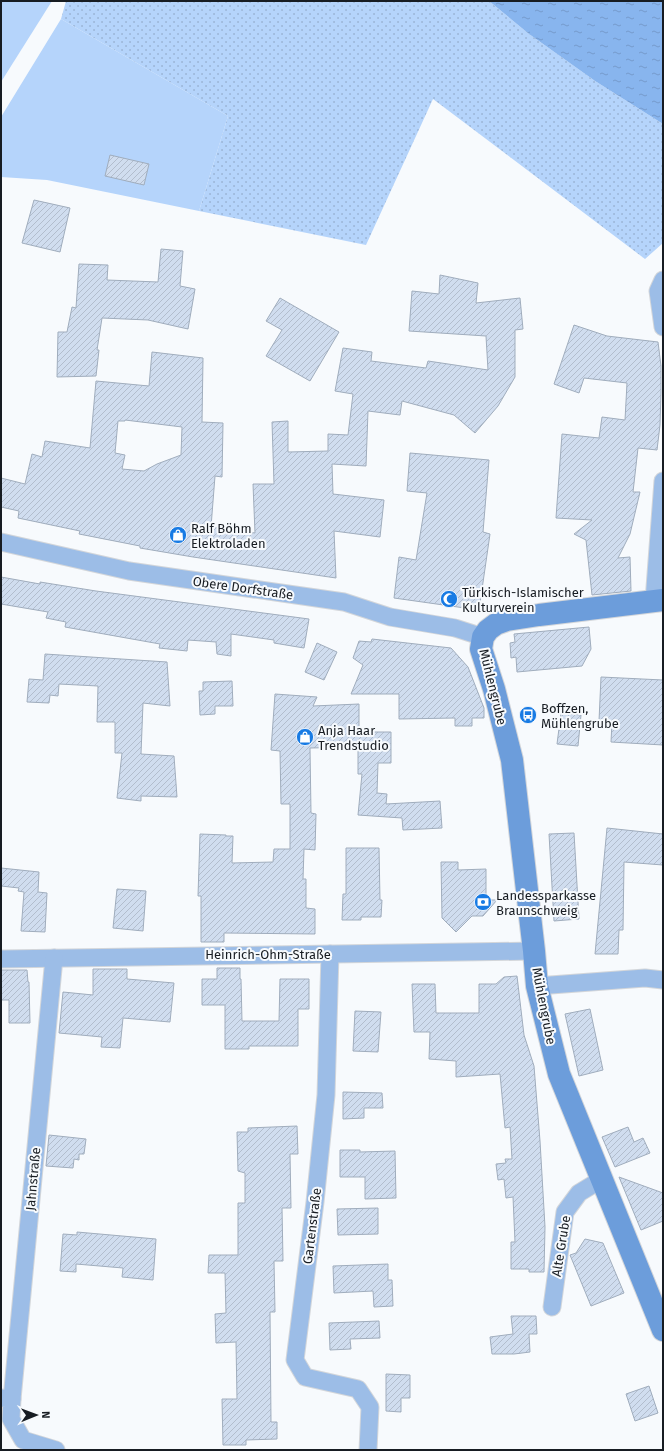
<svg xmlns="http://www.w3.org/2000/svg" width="664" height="1451" font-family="'Fira Sans',sans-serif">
	<defs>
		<pattern id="grass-dots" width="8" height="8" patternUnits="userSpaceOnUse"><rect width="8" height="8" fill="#b5d4fb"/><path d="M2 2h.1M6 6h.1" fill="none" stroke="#9bb5d7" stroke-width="1.8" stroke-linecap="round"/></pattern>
		<pattern id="water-ripples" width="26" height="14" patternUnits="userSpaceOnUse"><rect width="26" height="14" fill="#88b5ee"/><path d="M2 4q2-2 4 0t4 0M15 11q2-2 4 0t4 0" fill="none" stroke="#759bcc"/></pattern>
		<pattern id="building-hatch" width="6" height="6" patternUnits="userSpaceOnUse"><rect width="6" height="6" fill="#d0ddef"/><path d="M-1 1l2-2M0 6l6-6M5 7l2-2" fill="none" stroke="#b2bdcd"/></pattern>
	</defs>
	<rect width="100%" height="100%" fill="#f7fafd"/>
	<!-- grass -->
	<path fill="url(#grass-dots)" d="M 66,1 L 489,1 L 529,34 L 595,81 L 663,124 L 663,243 L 645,259 L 433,99 L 366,245 L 199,211 L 228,116 L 61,19 Z"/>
	<!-- garden -->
	<g fill="#b5d4fb">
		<path d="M 1,1 L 52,1 L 1,82 Z"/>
		<path d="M 61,19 L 228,116 L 199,211 L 47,180 L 1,177 L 1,117 Z"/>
	</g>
	<!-- water -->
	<path fill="url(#water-ripples)" d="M 489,1 L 663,1 L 663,124 L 595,81 L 529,34 Z"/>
	<!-- building -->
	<g fill="url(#building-hatch)" stroke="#a0adbd" fill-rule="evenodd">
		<path d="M 110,155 L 149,164 L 144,185 L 105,176 Z"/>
		<path d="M 34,200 L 70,208 L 60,252 L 22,243 Z"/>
		<path d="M 161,249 L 183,251 L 180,286 L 195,289 L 188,329 L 148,320 L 102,318 L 97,350 L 99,350 L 96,376 L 57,377 L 58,332 L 67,332 L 72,307 L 76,308 L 79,264 L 108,265 L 107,280 L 158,282 Z"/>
		<path d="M 440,275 L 478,283 L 476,303 L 520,298 L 523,329 L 515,330 L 515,377 L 498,406 L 475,433 L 454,415 L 402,401 L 400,415 L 368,411 L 366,466 L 332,464 L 333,494 L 384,500 L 380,537 L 334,531 L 336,578 L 193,557 L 140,548 L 140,546 L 79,534 L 80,531 L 18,518 L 19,511 L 1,507 L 1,478 L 25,484 L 32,454 L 42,457 L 45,441 L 90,448 L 96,381 L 149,386 L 152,352 L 203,358 L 202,422 L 223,423 L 222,477 L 215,476 L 211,527 L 255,533 L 253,484 L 274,484 L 272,422 L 288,421 L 288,452 L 328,451 L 328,434 L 348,435 L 353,394 L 335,391 L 343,348 L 372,352 L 371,361 L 426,368 L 428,361 L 488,370 L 486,336 L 409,331 L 412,291 L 439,294 ZM 125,420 L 182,427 L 181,455 L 157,464 L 144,471 L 122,469 L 125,455 L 115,453 L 118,421 L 125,421 Z"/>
		<path d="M 280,298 L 339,332 L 310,381 L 266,356 L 282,330 L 266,321 Z"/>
		<path d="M 574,325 L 607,336 L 658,342 L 661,366 L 661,392 L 660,425 L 657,450 L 638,448 L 633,492 L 640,492 L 630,534 L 618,558 L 630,557 L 631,591 L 592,595 L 586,540 L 574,534 L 592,520 L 556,518 L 562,434 L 599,438 L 602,417 L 625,420 L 627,383 L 584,378 L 579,393 L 554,384 Z"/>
		<path d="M 410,453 L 489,460 L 483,532 L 490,534 L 479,610 L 394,598 L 399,557 L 416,560 L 427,493 L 407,491 Z"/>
		<path d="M 1,577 L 40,584 L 40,582 L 96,591 L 309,619 L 304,648 L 274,643 L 274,640 L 231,634 L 231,656 L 217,654 L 216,642 L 188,640 L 187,651 L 159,648 L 160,644 L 65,627 L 66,622 L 46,618 L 48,612 L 1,604 Z"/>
		<path d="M 589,627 L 591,649 L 582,666 L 517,672 L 516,657 L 511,658 L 510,643 L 515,642 L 514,634 Z"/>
		<path d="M 372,639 L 451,648 L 468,667 L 484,708 L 484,718 L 472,718 L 472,726 L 455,726 L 455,718 L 399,719 L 399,694 L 351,694 L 363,665 L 353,658 L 359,641 L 371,642 Z"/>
		<path d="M 317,643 L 337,652 L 324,680 L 305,672 Z"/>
		<path d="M 45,654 L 167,662 L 170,706 L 143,703 L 141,754 L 174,756 L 177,797 L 141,796 L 141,801 L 117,798 L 122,753 L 115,753 L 115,722 L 97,722 L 98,686 L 59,684 L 58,696 L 50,695 L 49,703 L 27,702 L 29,679 L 43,680 Z"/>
		<path d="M 601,677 L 663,680 L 663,745 L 611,742 L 612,722 L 599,721 Z"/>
		<path d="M 232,681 L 233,706 L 215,706 L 215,714 L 200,715 L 199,691 L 203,691 L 203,682 Z"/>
		<path d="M 275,694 L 317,697 L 313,706 L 359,704 L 359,732 L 391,732 L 391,763 L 378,763 L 377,793 L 387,794 L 386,804 L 440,801 L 442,828 L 403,830 L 402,818 L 358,815 L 362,774 L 358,774 L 358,747 L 310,748 L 311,813 L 316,814 L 315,850 L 304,849 L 303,879 L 306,879 L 306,908 L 315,909 L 315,934 L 224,933 L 224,942 L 201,942 L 201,896 L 198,896 L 200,834 L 226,835 L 226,836 L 233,836 L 232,863 L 273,862 L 274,849 L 290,849 L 290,804 L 281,804 L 280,751 L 271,750 Z"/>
		<path d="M 561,713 L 581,715 L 578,746 L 557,744 Z"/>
		<path d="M 607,828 L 663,834 L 663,865 L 624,862 L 623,930 L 619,930 L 618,954 L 595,954 Z"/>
		<path d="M 574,833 L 579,919 L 554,921 L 549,834 Z"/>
		<path d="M 346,848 L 379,848 L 380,900 L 382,900 L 381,917 L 361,917 L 361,920 L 342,920 L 343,894 L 346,894 Z"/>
		<path d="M 441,862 L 458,862 L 458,870 L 486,869 L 486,900 L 497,900 L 483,916 L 472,916 L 456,932 L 442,918 Z"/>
		<path d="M 1,868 L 39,872 L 38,892 L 47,893 L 45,932 L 21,931 L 24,892 L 18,891 L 19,888 L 1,886 Z"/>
		<path d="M 117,889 L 146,891 L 143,931 L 113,928 Z"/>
		<path d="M 217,968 L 240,968 L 240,979 L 241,979 L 242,1021 L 279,1021 L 280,979 L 309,979 L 309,1009 L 298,1009 L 298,1046 L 249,1046 L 249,1049 L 225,1049 L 225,1005 L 202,1005 L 202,979 L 217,979 Z"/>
		<path d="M 93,969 L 127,969 L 127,979 L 174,983 L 170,1022 L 123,1018 L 120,1048 L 101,1047 L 102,1037 L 59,1033 L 63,992 L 93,995 Z"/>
		<path d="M 1,970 L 27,970 L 28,982 L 29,982 L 30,1023 L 9,1023 L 9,1000 L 1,1000 Z"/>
		<path d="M 517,976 L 524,1035 L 534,1066 L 540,1141 L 545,1227 L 544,1272 L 529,1272 L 529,1269 L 511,1269 L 511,1242 L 515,1242 L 513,1197 L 506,1198 L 504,1179 L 498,1180 L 496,1164 L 506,1163 L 505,1159 L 512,1159 L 510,1127 L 505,1128 L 500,1074 L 456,1077 L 456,1061 L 429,1059 L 430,1032 L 414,1032 L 412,984 L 435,984 L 436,1013 L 479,1013 L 479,984 L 496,984 L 504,977 Z"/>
		<path d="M 590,1009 L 603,1070 L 579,1076 L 565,1014 Z"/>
		<path d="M 355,1011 L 381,1012 L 378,1052 L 353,1051 Z"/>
		<path d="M 343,1092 L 382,1093 L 383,1108 L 364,1108 L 364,1118 L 343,1119 Z"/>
		<path d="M 297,1126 L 298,1154 L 290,1154 L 291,1208 L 282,1208 L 283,1261 L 274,1261 L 275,1312 L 270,1312 L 271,1422 L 277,1422 L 277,1439 L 246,1440 L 246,1445 L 223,1445 L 222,1399 L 237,1399 L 236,1342 L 216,1343 L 215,1314 L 226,1313 L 225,1273 L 208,1273 L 209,1255 L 238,1255 L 238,1203 L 245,1203 L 245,1173 L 238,1171 L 237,1132 L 248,1132 L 248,1128 Z"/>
		<path d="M 628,1127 L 634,1142 L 643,1138 L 650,1153 L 615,1167 L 602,1137 Z"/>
		<path d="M 49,1135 L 86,1139 L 84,1154 L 79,1154 L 79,1160 L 74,1159 L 73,1168 L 46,1166 Z"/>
		<path d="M 340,1150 L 360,1150 L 360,1152 L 395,1151 L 396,1198 L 365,1199 L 365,1177 L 340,1177 Z"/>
		<path d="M 619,1177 L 663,1193 L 663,1221 L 641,1230 Z"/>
		<path d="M 378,1208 L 378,1234 L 338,1235 L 337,1209 Z"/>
		<path d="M 77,1232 L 156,1239 L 153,1280 L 122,1277 L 123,1268 L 76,1264 L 76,1272 L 60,1271 L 63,1234 L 77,1235 Z"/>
		<path d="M 585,1239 L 603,1243 L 624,1293 L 591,1306 L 570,1255 L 576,1253 Z"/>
		<path d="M 388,1264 L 388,1280 L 392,1280 L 393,1306 L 374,1307 L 373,1291 L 334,1293 L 333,1266 Z"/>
		<path d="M 511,1316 L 536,1316 L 537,1334 L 529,1334 L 530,1352 L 514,1354 L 492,1354 L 490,1337 L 513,1334 Z"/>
		<path d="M 379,1321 L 380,1338 L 350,1339 L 351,1349 L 330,1350 L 329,1323 Z"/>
		<path d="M 386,1374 L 410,1375 L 410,1398 L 401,1398 L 401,1412 L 386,1411 Z"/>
		<path d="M 649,1386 L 658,1413 L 635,1421 L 626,1394 Z"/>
	</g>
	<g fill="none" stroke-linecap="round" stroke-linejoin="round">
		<defs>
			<g id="street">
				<path d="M 663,280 L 658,291 L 663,327"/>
				<path d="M 1,542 L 129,571 L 344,602 L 390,617 L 455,628 L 483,637"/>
				<path d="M 654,601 L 663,481"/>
				<path d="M 330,954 L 326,1095 L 315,1202 L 295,1360 L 305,1377 L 358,1389 L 370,1407 L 368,1450"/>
				<path d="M 1,959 L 534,951"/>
				<path d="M 537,986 L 645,978 L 663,980"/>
				<path d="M 552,1307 L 565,1212 L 579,1193 L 602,1179"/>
				<path d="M 1,1398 L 12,1399 L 11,1419 L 23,1440 L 56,1450"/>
				<path d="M 12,1399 L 54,958"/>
			</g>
			<path id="secondary" d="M 663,600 L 539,615 L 507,620 L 496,624 L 488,630 L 483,637 L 481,649 L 494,689 L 512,760 L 534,951 L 537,986 L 559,1074 L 663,1330"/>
		</defs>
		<!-- street casing -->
		<use href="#street" stroke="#d3d6da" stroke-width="19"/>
		<!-- secondary casing -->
		<use href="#secondary" stroke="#d3d6da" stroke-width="24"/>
		<!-- street -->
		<use href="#street" stroke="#9cbde7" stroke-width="17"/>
		<!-- secondary -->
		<use href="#secondary" stroke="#6c9ddb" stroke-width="22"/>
	</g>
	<!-- icons -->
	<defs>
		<symbol id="shop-disc" viewBox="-11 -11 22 22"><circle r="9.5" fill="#187be4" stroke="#f7fafd"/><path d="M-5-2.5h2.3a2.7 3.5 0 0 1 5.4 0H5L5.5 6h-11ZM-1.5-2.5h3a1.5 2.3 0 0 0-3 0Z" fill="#fff"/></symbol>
		<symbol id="mosque-disc" viewBox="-11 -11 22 22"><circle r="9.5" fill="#187be4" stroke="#f7fafd"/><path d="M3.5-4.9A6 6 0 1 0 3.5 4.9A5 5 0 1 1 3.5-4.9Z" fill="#fff"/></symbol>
		<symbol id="bus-disc" viewBox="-11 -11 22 22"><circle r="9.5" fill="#187be4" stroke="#f7fafd"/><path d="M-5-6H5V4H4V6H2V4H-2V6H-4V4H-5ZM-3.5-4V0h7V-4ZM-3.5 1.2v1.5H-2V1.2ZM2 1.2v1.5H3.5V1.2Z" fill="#fff"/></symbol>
		<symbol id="bank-disc" viewBox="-11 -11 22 22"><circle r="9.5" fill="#187be4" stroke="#f7fafd"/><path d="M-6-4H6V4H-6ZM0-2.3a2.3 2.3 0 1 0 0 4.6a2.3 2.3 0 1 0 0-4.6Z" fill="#fff"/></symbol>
	</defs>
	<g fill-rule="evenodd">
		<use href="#shop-disc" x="168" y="525" width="20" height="20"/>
		<use href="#mosque-disc" x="439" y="589" width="20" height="20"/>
		<use href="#bus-disc" x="518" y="705" width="20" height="20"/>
		<use href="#shop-disc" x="295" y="727" width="20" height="20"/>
		<use href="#bank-disc" x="473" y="892" width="20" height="20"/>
	</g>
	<g text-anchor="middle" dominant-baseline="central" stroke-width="4" stroke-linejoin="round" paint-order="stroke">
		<!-- poi labels -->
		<g font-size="13" fill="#171c22" stroke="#f7fafd" text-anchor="start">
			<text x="191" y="528">Ralf Böhm<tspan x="191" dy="15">Elektroladen</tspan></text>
			<text x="462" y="592">Türkisch-Islamischer<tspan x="462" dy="15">Kulturverein</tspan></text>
			<text x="541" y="708">Boffzen,<tspan x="541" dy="15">Mühlengrube</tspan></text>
			<text x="318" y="730">Anja Haar<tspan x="318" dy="15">Trendstudio</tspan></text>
			<text x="496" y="895">Landessparkasse<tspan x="496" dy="15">Braunschweig</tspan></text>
		</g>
		<!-- street labels -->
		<g font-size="13" fill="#171c22" stroke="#f7fafd">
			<text transform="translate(243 588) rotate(8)">Obere Dorfstraße</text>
			<text transform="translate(493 687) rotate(76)">Mühlengrube</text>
			<text x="268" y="954">Heinrich-Ohm-Straße</text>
			<text transform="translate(544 1006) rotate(79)">Mühlengrube</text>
			<text transform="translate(33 1179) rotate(-85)">Jahnstraße</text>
			<text transform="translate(312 1226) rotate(-83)">Gartenstraße</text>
			<text transform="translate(561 1246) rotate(-81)">Alte Grube</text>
		</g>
	</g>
	<!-- border -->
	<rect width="664" height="1451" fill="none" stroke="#171c22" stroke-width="4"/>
	<!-- north arrow -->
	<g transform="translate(36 1415) rotate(89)" stroke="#f7fafd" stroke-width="3" paint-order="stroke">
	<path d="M0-3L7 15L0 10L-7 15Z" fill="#171c22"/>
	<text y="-6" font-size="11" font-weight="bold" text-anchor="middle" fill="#171c22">N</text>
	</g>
</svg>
